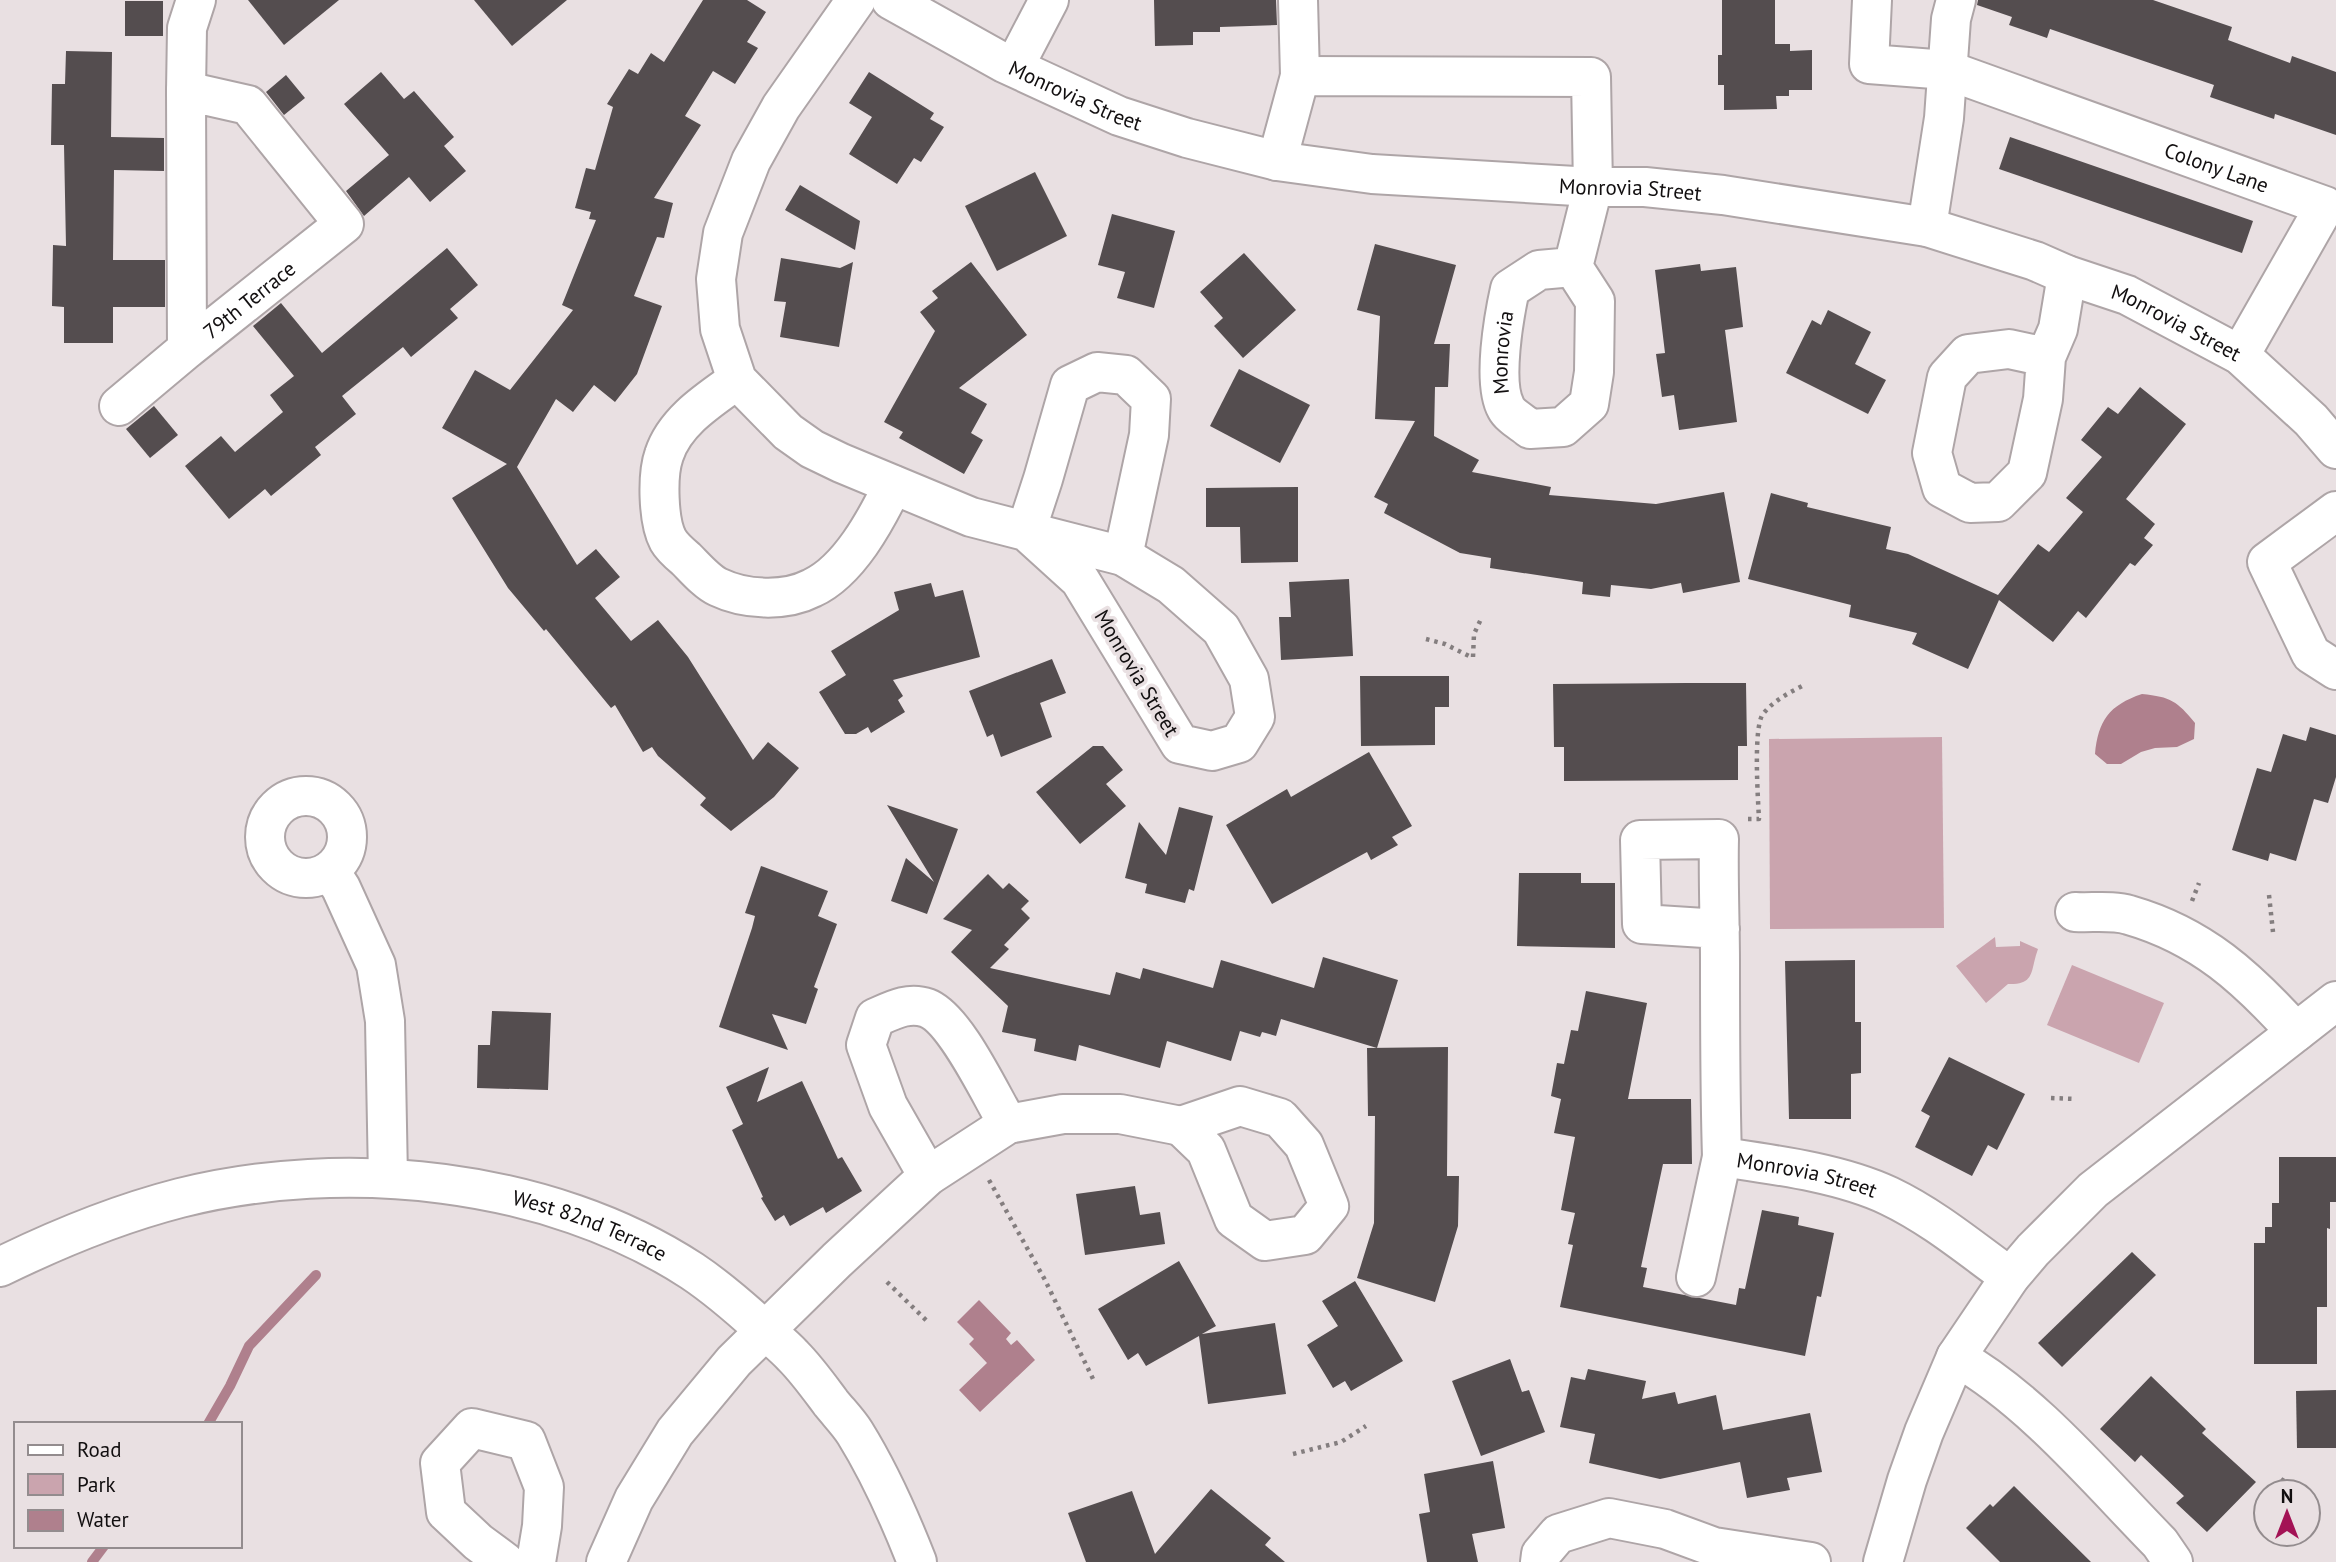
<svg xmlns="http://www.w3.org/2000/svg" width="2336" height="1562" font-family="'PT Sans',sans-serif">
	<rect width="100%" height="100%" fill="#e9e0e2"/>
	<!-- green -->
	<g fill="#caa4ae">
		<path d="M 1942,737 L 1944,928 L 1770,929 L 1769,739 Z"/>
		<path d="M 1995,937 L 1996,947 L 2020,946 L 2020,941 L 2038,949 C 2030,970 2036,985 2008,984 L 1986,1003 L 1956,966 Z"/>
		<path d="M 2072,965 L 2164,1003 L 2139,1063 L 2047,1025 Z"/>
	</g>
	<!-- water -->
	<g fill="#af808d">
		<path d="M 2142,694 C 2171,697 2177,701 2195,723 L 2194,739 L 2177,747 L 2155,748 L 2141,752 L 2121,764 L 2107,764 L 2095,754 C 2098,721 2109,705 2142,694 Z"/>
		<path d="M 979,1300 L 1011,1333 L 1006,1339 L 1011,1345 L 1017,1340 L 1035,1360 L 980,1412 L 959,1390 L 987,1363 L 969,1344 L 974,1339 L 957,1322 Z"/>
	</g>
	<g fill="none" stroke-linecap="round" stroke-linejoin="round">
		<!-- stream -->
		<g stroke="#af808d" stroke-width="10">
			<path d="M 208,1424 L 230,1386 L 249,1346 L 316,1275"/>
			<path d="M 92,1562 L 104,1546"/>
		</g>
	</g>
	<!-- building -->
	<g fill="#544d4f">
		<path d="M 248,0 L 339,0 L 284,45 Z"/>
		<path d="M 474,0 L 567,0 L 512,46 Z"/>
		<path d="M 703,0 L 747,0 L 766,12 L 747,42 L 758,48 L 735,84 L 713,71 L 685,116 L 701,125 L 654,198 L 673,203 L 664,238 L 657,237 L 634,296 L 662,306 L 637,374 L 615,402 L 594,385 L 573,412 L 556,399 L 517,467 L 577,565 L 596,549 L 620,577 L 595,598 L 631,641 L 658,620 L 688,657 L 753,760 L 768,742 L 799,768 L 774,797 L 731,831 L 700,805 L 706,798 L 658,756 L 652,747 L 643,752 L 615,705 L 611,708 L 546,629 L 544,631 L 508,588 L 452,498 L 507,464 L 442,428 L 475,370 L 510,390 L 573,310 L 562,305 L 596,220 L 589,219 L 591,212 L 575,208 L 586,168 L 595,170 L 613,107 L 607,104 L 629,69 L 638,74 L 651,53 L 664,62 Z"/>
		<path d="M 1154,0 L 1276,0 L 1277,25 L 1220,27 L 1220,32 L 1193,32 L 1193,45 L 1155,46 Z"/>
		<path d="M 1722,0 L 1775,0 L 1775,44 L 1790,44 L 1790,51 L 1812,50 L 1812,90 L 1789,90 L 1789,96 L 1776,96 L 1777,109 L 1724,110 L 1724,85 L 1718,85 L 1718,55 L 1722,55 Z"/>
		<path d="M 1978,0 L 2153,0 L 2232,27 L 2228,40 L 2290,63 L 2292,56 L 2336,72 L 2336,135 L 2275,114 L 2274,119 L 2210,97 L 2214,85 L 2050,29 L 2047,38 L 2009,25 L 2012,17 L 1977,5 Z"/>
		<rect x="125" y="1" width="38" height="35"/>
		<path d="M 66,51 L 112,52 L 111,137 L 164,138 L 164,171 L 114,170 L 113,260 L 165,260 L 165,307 L 113,307 L 113,343 L 64,343 L 64,307 L 52,306 L 53,245 L 66,246 L 64,145 L 51,145 L 52,84 L 65,84 Z"/>
		<path d="M 381,72 L 404,99 L 414,91 L 454,137 L 444,146 L 466,171 L 430,202 L 409,177 L 364,216 L 346,191 L 389,155 L 344,104 Z"/>
		<path d="M 869,72 L 934,113 L 930,119 L 944,127 L 921,162 L 914,158 L 897,184 L 849,154 L 872,117 L 849,103 Z"/>
		<path d="M 286,75 L 305,98 L 284,115 L 266,92 Z"/>
		<path d="M 2010,137 L 2253,221 L 2242,253 L 1999,169 Z"/>
		<path d="M 1035,172 L 1067,236 L 997,271 L 965,206 Z"/>
		<path d="M 800,185 L 860,221 L 855,250 L 785,210 Z"/>
		<path d="M 1112,214 L 1175,231 L 1154,308 L 1117,298 L 1125,272 L 1098,265 Z"/>
		<path d="M 1375,244 L 1456,265 L 1434,344 L 1450,344 L 1448,387 L 1435,387 L 1434,436 L 1479,460 L 1472,472 L 1551,487 L 1549,495 L 1656,504 L 1724,492 L 1740,582 L 1683,593 L 1681,583 L 1651,589 L 1611,585 L 1610,597 L 1582,594 L 1583,582 L 1490,568 L 1491,558 L 1460,553 L 1384,513 L 1388,504 L 1374,497 L 1415,421 L 1375,419 L 1380,316 L 1357,310 Z"/>
		<path d="M 447,248 L 478,285 L 450,309 L 458,318 L 411,357 L 403,347 L 342,396 L 356,414 L 315,447 L 321,455 L 271,496 L 265,489 L 229,519 L 185,466 L 221,436 L 235,452 L 283,412 L 270,395 L 294,376 L 253,326 L 281,303 L 322,353 Z"/>
		<path d="M 1244,253 L 1296,310 L 1243,358 L 1214,326 L 1223,318 L 1200,292 Z"/>
		<path d="M 781,258 L 840,268 L 853,262 L 839,347 L 780,337 L 786,302 L 774,301 Z"/>
		<path d="M 971,262 L 1027,335 L 959,388 L 987,404 L 971,433 L 983,440 L 964,474 L 899,438 L 903,432 L 884,422 L 935,331 L 920,312 L 938,298 L 932,291 Z"/>
		<path d="M 1700,264 L 1701,271 L 1736,267 L 1743,327 L 1725,330 L 1737,422 L 1679,430 L 1674,395 L 1662,397 L 1656,354 L 1665,353 L 1655,270 Z"/>
		<path d="M 1828,310 L 1871,332 L 1855,364 L 1886,380 L 1868,414 L 1786,373 L 1812,320 L 1821,325 Z"/>
		<path d="M 1239,369 L 1310,405 L 1280,463 L 1210,426 Z"/>
		<path d="M 2140,387 L 2186,424 L 2126,499 L 2155,524 L 2144,538 L 2153,545 L 2135,566 L 2130,563 L 2086,618 L 2078,611 L 2053,642 L 1999,600 L 1968,669 L 1912,644 L 1917,633 L 1849,617 L 1851,605 L 1748,579 L 1771,493 L 1808,503 L 1807,507 L 1891,527 L 1886,549 L 1908,554 L 1998,595 L 2038,544 L 2049,552 L 2083,512 L 2066,498 L 2102,457 L 2081,440 L 2108,407 L 2118,414 Z"/>
		<path d="M 154,406 L 178,435 L 150,458 L 126,429 Z"/>
		<path d="M 1298,487 L 1298,562 L 1241,563 L 1240,527 L 1206,527 L 1206,488 Z"/>
		<path d="M 1349,579 L 1353,656 L 1281,660 L 1279,617 L 1291,617 L 1289,582 Z"/>
		<path d="M 931,583 L 935,597 L 963,590 L 980,657 L 893,680 L 903,696 L 898,700 L 905,712 L 871,733 L 868,727 L 856,734 L 845,734 L 819,692 L 846,675 L 831,651 L 899,610 L 894,592 Z"/>
		<path d="M 1052,659 L 1066,693 L 1040,703 L 1052,737 L 1001,757 L 993,734 L 987,737 L 969,691 Z"/>
		<path d="M 1360,676 L 1449,676 L 1449,707 L 1435,707 L 1435,745 L 1361,746 Z"/>
		<path d="M 1686,683 L 1746,683 L 1747,746 L 1738,746 L 1738,780 L 1564,781 L 1564,747 L 1554,747 L 1553,684 Z"/>
		<path d="M 2310,727 L 2336,735 L 2336,777 L 2328,803 L 2314,799 L 2296,861 L 2270,853 L 2268,861 L 2232,850 L 2257,768 L 2271,772 L 2283,734 L 2306,741 Z"/>
		<path d="M 1093,746 L 1103,746 L 1123,770 L 1106,784 L 1126,806 L 1080,844 L 1036,792 Z"/>
		<path d="M 1369,752 L 1412,826 L 1392,837 L 1398,845 L 1371,860 L 1367,852 L 1272,904 L 1226,825 L 1287,789 L 1291,797 Z"/>
		<path d="M 887,805 L 958,829 L 927,914 L 891,901 L 906,858 L 934,882 Z"/>
		<path d="M 1179,807 L 1213,816 L 1194,891 L 1189,889 L 1185,903 L 1145,893 L 1147,884 L 1125,878 L 1139,822 L 1166,855 Z"/>
		<path d="M 761,866 L 828,891 L 818,916 L 837,924 L 814,987 L 818,989 L 806,1024 L 772,1014 L 788,1050 L 719,1027 L 752,928 L 755,916 L 745,913 Z"/>
		<path d="M 1519,873 L 1581,873 L 1581,883 L 1615,883 L 1615,948 L 1517,946 Z"/>
		<path d="M 988,874 L 1003,889 L 1009,883 L 1029,901 L 1021,909 L 1030,918 L 1004,945 L 1009,949 L 990,968 L 1110,995 L 1116,972 L 1140,979 L 1143,968 L 1213,988 L 1221,960 L 1314,988 L 1323,957 L 1398,980 L 1377,1048 L 1281,1019 L 1276,1036 L 1262,1032 L 1260,1037 L 1240,1031 L 1231,1061 L 1167,1041 L 1160,1068 L 1079,1045 L 1076,1061 L 1034,1051 L 1036,1039 L 1002,1032 L 1008,1006 L 951,952 L 972,930 L 943,919 Z"/>
		<path d="M 1855,960 L 1855,1022 L 1861,1022 L 1861,1073 L 1851,1074 L 1851,1119 L 1789,1119 L 1785,961 Z"/>
		<path d="M 1586,991 L 1647,1003 L 1628,1099 L 1691,1099 L 1692,1164 L 1663,1164 L 1641,1267 L 1647,1268 L 1643,1287 L 1736,1305 L 1739,1288 L 1745,1289 L 1762,1210 L 1799,1217 L 1798,1225 L 1834,1233 L 1821,1297 L 1817,1296 L 1805,1356 L 1560,1307 L 1573,1245 L 1568,1244 L 1575,1213 L 1561,1210 L 1575,1137 L 1554,1133 L 1561,1099 L 1551,1096 L 1557,1063 L 1564,1064 L 1571,1030 L 1578,1031 Z"/>
		<path d="M 492,1011 L 551,1013 L 548,1090 L 477,1088 L 478,1045 L 490,1045 Z"/>
		<path d="M 1448,1047 L 1447,1176 L 1459,1176 L 1458,1226 L 1435,1302 L 1357,1278 L 1374,1223 L 1375,1116 L 1368,1116 L 1367,1048 Z"/>
		<path d="M 1949,1057 L 2025,1094 L 1997,1150 L 1988,1145 L 1972,1176 L 1915,1147 L 1930,1116 L 1921,1111 Z"/>
		<path d="M 769,1067 L 757,1102 L 802,1081 L 838,1159 L 842,1157 L 862,1191 L 826,1213 L 823,1207 L 790,1226 L 784,1215 L 775,1221 L 761,1198 L 763,1197 L 732,1130 L 743,1124 L 726,1087 Z"/>
		<path d="M 2279,1157 L 2336,1157 L 2336,1202 L 2330,1202 L 2330,1229 L 2327,1228 L 2327,1307 L 2317,1307 L 2317,1364 L 2254,1364 L 2254,1243 L 2265,1243 L 2265,1227 L 2272,1227 L 2272,1203 L 2279,1203 Z"/>
		<path d="M 1135,1186 L 1140,1215 L 1160,1212 L 1165,1244 L 1085,1255 L 1076,1194 Z"/>
		<path d="M 2132,1252 L 2156,1275 L 2062,1367 L 2038,1343 Z"/>
		<path d="M 1179,1261 L 1216,1326 L 1202,1334 L 1275,1323 L 1286,1394 L 1208,1404 L 1199,1336 L 1146,1366 L 1138,1353 L 1128,1360 L 1098,1309 Z"/>
		<path d="M 1355,1281 L 1403,1361 L 1351,1391 L 1345,1381 L 1333,1388 L 1307,1345 L 1338,1326 L 1322,1301 Z"/>
		<path d="M 1510,1359 L 1522,1392 L 1529,1390 L 1545,1432 L 1481,1456 L 1452,1381 Z"/>
		<path d="M 1588,1369 L 1646,1381 L 1642,1399 L 1675,1392 L 1678,1404 L 1716,1395 L 1723,1430 L 1810,1413 L 1822,1472 L 1787,1478 L 1790,1490 L 1747,1498 L 1740,1462 L 1660,1479 L 1589,1463 L 1595,1434 L 1560,1427 L 1571,1377 L 1585,1380 Z"/>
		<path d="M 2151,1376 L 2206,1429 L 2202,1433 L 2256,1482 L 2207,1532 L 2176,1503 L 2184,1496 L 2141,1455 L 2135,1462 L 2100,1429 Z"/>
		<path d="M 2336,1390 L 2336,1448 L 2297,1448 L 2296,1391 Z"/>
		<path d="M 1493,1461 L 1505,1528 L 1472,1534 L 1478,1562 L 1427,1562 L 1419,1514 L 1430,1512 L 1424,1474 Z"/>
		<path d="M 2014,1486 L 2091,1562 L 2000,1562 L 1966,1528 L 1990,1504 L 1993,1507 Z"/>
		<path d="M 1211,1489 L 1271,1538 L 1265,1545 L 1285,1562 L 1086,1562 L 1068,1513 L 1132,1491 L 1155,1554 Z"/>
	</g>
	<g fill="none" stroke-linecap="round" stroke-linejoin="round">
		<defs>
			<g id="minor">
				<path d="M 856,0 L 781,107 L 751,161 L 723,233 L 716,279 L 720,329 L 737,380 L 788,432 L 812,449 L 841,463 L 971,517 L 1123,556 L 1171,585 L 1221,629 L 1249,679 L 1255,717 L 1239,743 L 1212,751 L 1180,744 L 1080,580 L 1026,531"/>
				<path id="s1" d="M 891,0 L 1004,63 L 1119,116 L 1187,138 L 1277,161 L 1372,174 L 1593,187 L 1645,187 L 1723,195 L 1927,227 L 2035,261 L 2067,275 L 2127,295 L 2240,355 L 2311,420 L 2336,449"/>
				<path d="M 1298,0 L 1300,76"/>
				<path id="s2" d="M 1872,0 L 1869,64 L 1947,70 L 2325,206 L 2240,355"/>
				<path d="M 1014,67 L 1049,0"/>
				<path d="M 186,91 L 187,28 L 196,0"/>
				<path id="s3" d="M 1277,161 L 1300,76 L 1591,77 L 1593,187 L 1573,267 L 1595,301 L 1594,372 L 1589,404 L 1563,427 L 1530,429 C 1523,423 1510,416 1506,408 C 1492,383 1504,316 1510,289 L 1539,270 L 1573,267"/>
				<path d="M 1927,227 L 1944,118 L 1951,19 L 1956,0"/>
				<path d="M 2046,357 L 2009,349 L 1968,354 L 1947,377 L 1932,453 L 1942,488 L 1970,503 L 1998,502 L 2027,473 L 2043,399 L 2046,357 L 2058,329 L 2067,275"/>
				<path d="M 737,380 C 709,400 675,421 664,455 C 657,475 658,521 668,540 C 672,547 680,554 686,559 C 695,568 707,582 718,587 C 745,600 785,602 812,588 C 849,571 876,520 893,485"/>
				<path id="s4" d="M 119,406 L 187,349 L 344,224 L 248,105 L 186,91 L 187,349"/>
				<path d="M 2336,511 L 2267,562 L 2311,654 L 2336,670"/>
				<path d="M 1026,531 L 1043,479 L 1070,385 L 1097,372 L 1126,375 L 1151,399 L 1149,435 L 1123,556"/>
				<circle cx="306" cy="837" r="41"/>
				<path d="M 330,871 L 341,888 L 376,965 L 385,1021 L 388,1178"/>
				<path d="M 2075,912 C 2092,913 2113,910 2129,915 C 2202,936 2247,978 2296,1032"/>
				<path id="s5" d="M 1720,929 L 1642,924 L 1640,840 L 1719,839 C 1718,880 1720,922 1720,963 C 1720,1027 1720,1092 1722,1157 C 1776,1165 1840,1173 1889,1196 C 1933,1217 1971,1249 2010,1277"/>
				<path d="M 1240,1106 L 1280,1118 L 1304,1145 L 1329,1206 L 1305,1235 L 1265,1241 L 1234,1219 L 1206,1150 L 1181,1126 Z"/>
				<path d="M 928,1176 L 888,1106 L 866,1045 L 875,1018 C 891,1011 908,1001 927,1008 C 956,1019 991,1096 1008,1124"/>
				<path id="s6" d="M 0,1267 C 57,1239 118,1214 180,1198 C 344,1157 548,1177 692,1271 C 716,1287 738,1306 760,1326 C 771,1336 783,1345 793,1356 C 807,1370 819,1387 831,1403 C 839,1413 848,1422 855,1433 C 881,1475 899,1516 917,1562"/>
				<path d="M 1696,1277 L 1722,1157"/>
				<path d="M 1956,1357 C 2031,1399 2099,1481 2160,1543 L 2173,1562"/>
				<path d="M 505,1562 L 478,1542 L 446,1512 L 440,1463 L 472,1428 L 526,1441 L 544,1487 L 542,1526 L 536,1562"/>
				<path d="M 606,1562 L 634,1499 L 675,1432 L 734,1361 L 837,1260 L 928,1176 L 1008,1124 L 1063,1114 L 1120,1114 L 1181,1126"/>
				<path d="M 1540,1562 L 1541,1554 L 1558,1534 L 1609,1518 L 1665,1529 L 1714,1547 L 1811,1562"/>
				<path d="M 1883,1562 L 1907,1480 L 1924,1432 L 1956,1357 L 2010,1277 L 2033,1250 L 2093,1190 L 2336,1001"/>
			</g>
		</defs>
		<!-- minor casing -->
		<use href="#minor" stroke="#aea5a7" stroke-width="42"/>
		<!-- path -->
		<g stroke="#847e7f" stroke-width="4.5" stroke-dasharray="3.5 5" stroke-linecap="butt">
			<path d="M 1426,639 L 1445,644 L 1473,658"/>
			<path d="M 1473,657 L 1474,634 L 1481,619"/>
			<path d="M 1748,819 L 1759,819 C 1758,799 1753,727 1763,714 C 1774,700 1789,693 1804,685"/>
			<path d="M 2269,895 L 2273,932"/>
			<path d="M 2192,901 L 2199,883"/>
			<path d="M 2051,1098 L 2076,1099"/>
			<path d="M 989,1180 L 1045,1280 L 1094,1381"/>
			<path d="M 887,1282 L 929,1323"/>
			<path d="M 1293,1454 L 1341,1442 L 1366,1426"/>
			<path d="M 2281,1479 L 2300,1492"/>
		</g>
		<!-- minor -->
		<use href="#minor" stroke="#fff" stroke-width="38"/>
	</g>
	<g text-anchor="middle" dominant-baseline="central" stroke-width="7" stroke-linejoin="round" paint-order="stroke">
		<!-- street labels -->
		<g font-size="21" fill="#120f10" stroke="#e9e0e2">
			<text stroke="none"><textPath href="#s1" startOffset="208">Monrovia Street</textPath></text>
			<text stroke="none"><textPath href="#s2" startOffset="429">Colony Lane</textPath></text>
			<text stroke="none"><textPath href="#s1" startOffset="775">Monrovia Street</textPath></text>
			<text stroke="none"><textPath href="#s4" startOffset="168">79th Terrace</textPath></text>
			<text stroke="none"><textPath href="#s1" startOffset="1342">Monrovia Street</textPath></text>
			<text stroke="none"><textPath href="#s3" startOffset="872">Monrovia</textPath></text>
			<text transform="translate(1137 673) rotate(59)">Monrovia Street</text>
			<text stroke="none"><textPath href="#s5" startOffset="646">Monrovia Street</textPath></text>
			<text stroke="none"><textPath href="#s6" startOffset="611">West 82nd Terrace</textPath></text>
		</g>
	</g>
	<!-- legend -->
	<rect x="14" y="1422" width="228" height="126" fill="#e9e0e2" stroke="#938c8e" stroke-width="2"/>
	<rect x="28" y="1445" width="35" height="10" fill="#ffffff" stroke="#938c8e" stroke-width="2"/>
	<text x="77" y="1457" font-size="21" fill="#120f10">Road</text>
	<rect x="28" y="1474" width="35" height="21" fill="#caa4ae" stroke="#938c8e" stroke-width="2"/>
	<text x="77" y="1492" font-size="21" fill="#120f10">Park</text>
	<rect x="28" y="1510" width="35" height="21" fill="#af808d" stroke="#938c8e" stroke-width="2"/>
	<text x="77" y="1527" font-size="21" fill="#120f10">Water</text>
	<!-- north arrow -->
	<g transform="translate(2287 1513)"><circle r="33" fill="#e9e0e2" stroke="#938c8e" stroke-width="2"/>
	<path d="M0-5L12 26L0 18L-12 26Z" fill="#a31255"/>
	<text y="-10" font-size="19" font-weight="bold" text-anchor="middle" fill="#120f10">N</text>
	</g>
</svg>
